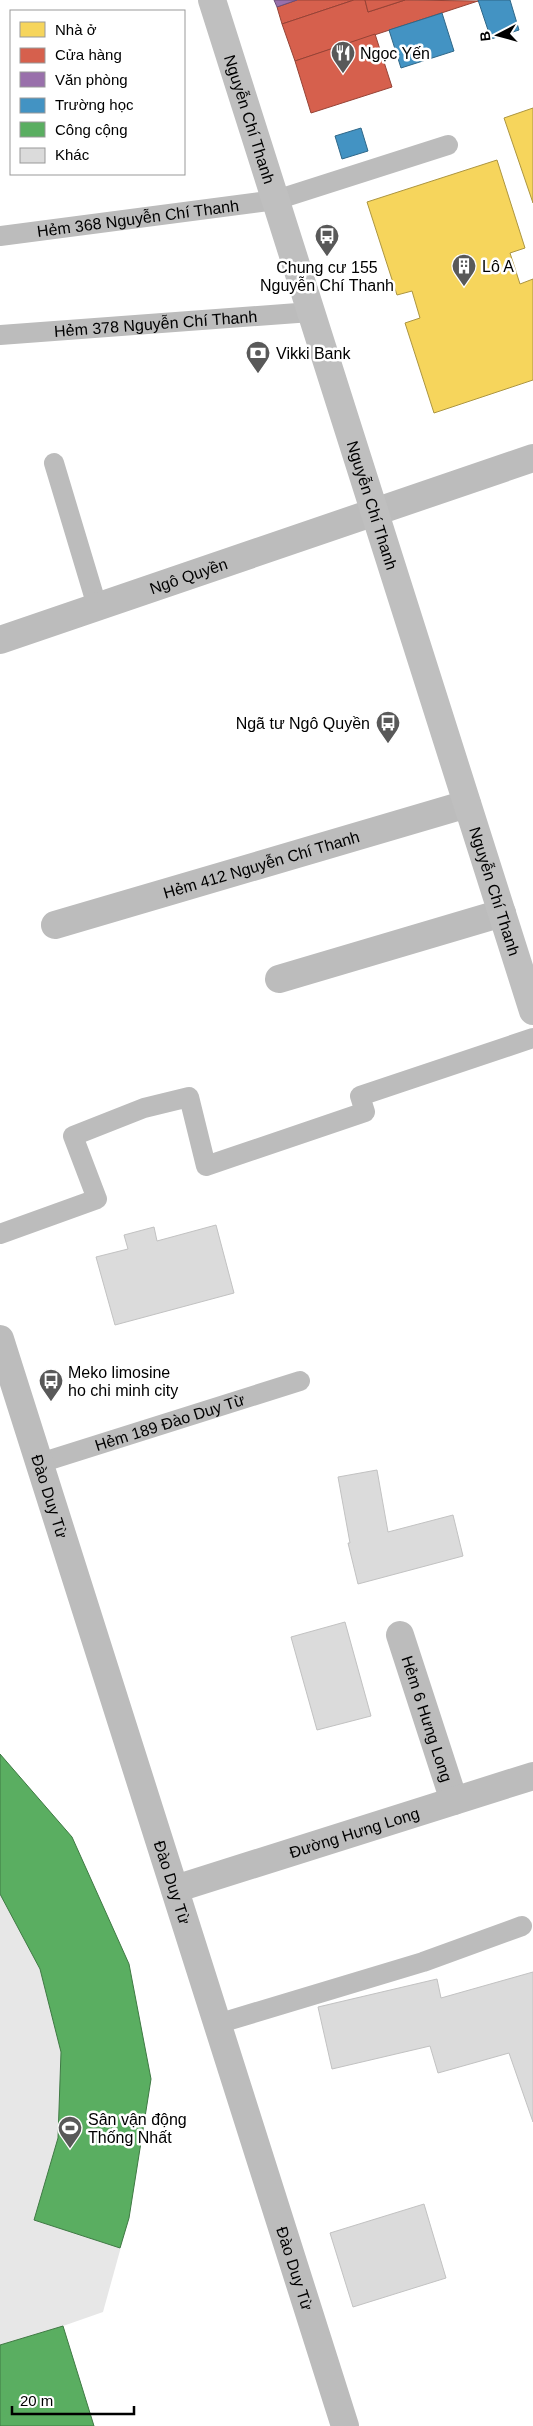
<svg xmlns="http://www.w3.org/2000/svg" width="533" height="2426" font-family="Arial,sans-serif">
	<rect width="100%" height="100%" fill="#fff"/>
	<!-- garden -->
	<path fill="#e7e7e7" d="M 0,1754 L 72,1837 L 129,1964 L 151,2079 L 129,2218 L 103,2312 L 63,2326 L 94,2426 L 0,2426 Z"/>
	<!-- homes -->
	<g fill="#f6d55c" stroke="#ac9540">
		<path d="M 533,108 L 533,203 L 504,118 Z"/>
		<path d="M 497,160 L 525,248 L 510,253 L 520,284 L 533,279 L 533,380 L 434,413 L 405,323 L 420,318 L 412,291 L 397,295 L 367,202 Z"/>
	</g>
	<!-- shops -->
	<g fill="#d6604d" stroke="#964336">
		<path d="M 297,0 L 354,0 L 282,24 L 277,7 Z"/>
		<path d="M 354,0 L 365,0 L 368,12 L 405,0 L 478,1 L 295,61 L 282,24 Z"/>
		<path d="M 365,0 L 405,0 L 368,12 Z"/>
		<path d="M 375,34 L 392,87 L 311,113 L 295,61 Z"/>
	</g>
	<!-- offices -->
	<path fill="#9970ab" stroke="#6b4e78" d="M 274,0 L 297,0 L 277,7 Z"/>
	<!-- schools -->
	<g fill="#4393c3" stroke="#2f6788">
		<path d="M 478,0 L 510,0 L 519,30 L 491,39 Z"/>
		<path d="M 442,13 L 454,51 L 401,68 L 389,30 Z"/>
		<path d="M 361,128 L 368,151 L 342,159 L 335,136 Z"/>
	</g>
	<!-- public -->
	<g fill="#5aae61" stroke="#3f7a44">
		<path d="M 0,1754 L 72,1837 L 129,1964 L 151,2079 L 129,2218 L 120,2248 L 34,2220 L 58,2138 L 61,2052 L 40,1969 L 0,1894 Z"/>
		<path d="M 63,2326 L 94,2426 L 0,2426 L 0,2345 Z"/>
	</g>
	<!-- building -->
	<g fill="#dbdbdb" stroke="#c2c2c2">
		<path d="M 216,1225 L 234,1293 L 115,1325 L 96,1257 L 128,1249 L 124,1235 L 154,1227 L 157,1241 Z"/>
		<path d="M 377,1470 L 388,1532 L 453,1515 L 463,1556 L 358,1584 L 348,1543 L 350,1543 L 338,1477 Z"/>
		<path d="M 345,1622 L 371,1716 L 317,1730 L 291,1637 Z"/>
		<path d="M 533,1972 L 533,2122 L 509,2053 L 438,2073 L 430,2046 L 332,2069 L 318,2007 L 437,1979 L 441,1998 Z"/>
		<path d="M 424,2204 L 446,2278 L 353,2307 L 330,2233 Z"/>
	</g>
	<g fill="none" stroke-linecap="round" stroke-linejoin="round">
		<!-- service -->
		<g stroke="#bcbcbc" stroke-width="20">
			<path id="s1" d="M 0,236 L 276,200 L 448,145"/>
			<path id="s2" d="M 0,335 L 311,312"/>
			<path d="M 54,463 L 97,606"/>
			<path d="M 0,1234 L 97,1199 L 73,1136 L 144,1108 L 189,1097 L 206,1166 L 365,1112 L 360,1096 L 533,1038"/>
			<path id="s3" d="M 40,1463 L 300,1381"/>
			<path d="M 217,2024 L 423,1962 L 522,1926"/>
		</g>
		<!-- minor -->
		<g stroke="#bcbcbc" stroke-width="28">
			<path id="s4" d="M 55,925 L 467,804"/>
			<path d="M 279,979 L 502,913"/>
			<path id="s5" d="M 0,1339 L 345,2426"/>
			<path id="s6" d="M 400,1635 L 454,1801"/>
			<path id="s7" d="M 175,1889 L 533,1776"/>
		</g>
		<!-- tertiary -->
		<path stroke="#bcbcbc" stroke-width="28" id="s8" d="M 0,640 L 533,458"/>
		<!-- secondary -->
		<path stroke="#bfbfbf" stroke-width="28" id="s9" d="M 212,0 L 533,1011"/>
	</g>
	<!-- icons -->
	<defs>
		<symbol id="restaurant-pin" viewBox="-11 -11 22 30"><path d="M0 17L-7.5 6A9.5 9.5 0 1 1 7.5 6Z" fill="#595959" stroke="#fff"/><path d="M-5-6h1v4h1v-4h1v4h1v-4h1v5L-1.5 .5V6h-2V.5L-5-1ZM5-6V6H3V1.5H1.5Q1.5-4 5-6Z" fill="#fff"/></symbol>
		<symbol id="bus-pin" viewBox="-11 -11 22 30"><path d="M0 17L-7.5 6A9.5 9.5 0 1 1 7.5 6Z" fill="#595959" stroke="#fff"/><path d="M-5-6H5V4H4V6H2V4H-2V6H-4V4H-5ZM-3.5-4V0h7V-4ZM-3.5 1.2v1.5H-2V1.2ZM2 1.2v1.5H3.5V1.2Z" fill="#fff"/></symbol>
		<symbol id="building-pin" viewBox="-11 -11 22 30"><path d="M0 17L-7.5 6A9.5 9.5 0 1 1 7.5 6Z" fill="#595959" stroke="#fff"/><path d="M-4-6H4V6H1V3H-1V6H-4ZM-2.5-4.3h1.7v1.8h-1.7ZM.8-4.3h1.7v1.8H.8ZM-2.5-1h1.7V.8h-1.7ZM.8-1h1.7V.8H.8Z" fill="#fff"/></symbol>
		<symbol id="bank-pin" viewBox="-11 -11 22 30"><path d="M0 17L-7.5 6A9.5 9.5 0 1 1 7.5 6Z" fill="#595959" stroke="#fff"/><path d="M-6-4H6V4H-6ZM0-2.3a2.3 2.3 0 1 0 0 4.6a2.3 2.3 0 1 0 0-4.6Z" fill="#fff"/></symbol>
		<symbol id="stadium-pin" viewBox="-11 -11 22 30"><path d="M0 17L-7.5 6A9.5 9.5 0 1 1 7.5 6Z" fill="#595959" stroke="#fff"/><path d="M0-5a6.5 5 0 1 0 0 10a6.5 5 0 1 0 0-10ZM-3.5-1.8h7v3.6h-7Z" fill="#fff"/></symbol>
	</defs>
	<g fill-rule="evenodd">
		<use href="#restaurant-pin" x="329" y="39" width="28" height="38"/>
		<use href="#bus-pin" x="313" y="222" width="28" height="38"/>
		<use href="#building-pin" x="450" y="252" width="28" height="38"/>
		<use href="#bank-pin" x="244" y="339" width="28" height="38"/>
		<use href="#bus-pin" x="374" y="709" width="28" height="38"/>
		<use href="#bus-pin" x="37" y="1367" width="28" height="38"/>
		<use href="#stadium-pin" x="56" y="2114" width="28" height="38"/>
	</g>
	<g text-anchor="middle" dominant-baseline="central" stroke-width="5" stroke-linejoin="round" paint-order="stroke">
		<!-- poi labels -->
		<g font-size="16" fill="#000" stroke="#fff" text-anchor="start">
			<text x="360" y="53">Ngọc Yến</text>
			<text x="482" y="266">Lô A</text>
			<text x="327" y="267" text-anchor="middle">Chung cư 155<tspan x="327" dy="18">Nguyễn Chí Thanh</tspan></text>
			<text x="276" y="353">Vikki Bank</text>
			<text x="370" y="723" text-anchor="end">Ngã tư Ngô Quyền</text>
			<text x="68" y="1372">Meko limosine<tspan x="68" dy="18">ho chi minh city</tspan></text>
			<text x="88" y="2119">Sân vận động<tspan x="88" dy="18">Thống Nhất</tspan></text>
		</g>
		<!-- street labels -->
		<g font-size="16" fill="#000" stroke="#fff">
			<text stroke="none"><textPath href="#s9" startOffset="125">Nguyễn Chí Thanh</textPath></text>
			<text stroke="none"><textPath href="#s1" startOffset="139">Hẻm 368 Nguyễn Chí Thanh</textPath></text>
			<text stroke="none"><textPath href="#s2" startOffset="156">Hẻm 378 Nguyễn Chí Thanh</textPath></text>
			<text stroke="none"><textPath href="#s9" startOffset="530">Nguyễn Chí Thanh</textPath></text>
			<text stroke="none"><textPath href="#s8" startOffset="199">Ngô Quyền</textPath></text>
			<text stroke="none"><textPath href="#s4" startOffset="215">Hẻm 412 Nguyễn Chí Thanh</textPath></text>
			<text stroke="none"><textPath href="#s9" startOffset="935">Nguyễn Chí Thanh</textPath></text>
			<text stroke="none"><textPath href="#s3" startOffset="136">Hẻm 189 Đào Duy Từ</textPath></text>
			<text stroke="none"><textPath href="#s5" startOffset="165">Đào Duy Từ</textPath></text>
			<text stroke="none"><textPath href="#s6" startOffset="88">Hẻm 6 Hưng Long</textPath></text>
			<text stroke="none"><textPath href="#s7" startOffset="188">Đường Hưng Long</textPath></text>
			<text stroke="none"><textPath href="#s5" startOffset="570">Đào Duy Từ</textPath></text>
			<text stroke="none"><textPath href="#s5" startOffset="975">Đào Duy Từ</textPath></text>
		</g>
	</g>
	<!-- legend -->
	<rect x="10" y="10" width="175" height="165" fill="#ffffff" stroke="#999999"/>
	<rect x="20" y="22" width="25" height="15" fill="#f6d55c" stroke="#999999"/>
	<text x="55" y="35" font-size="15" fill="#000000">Nhà ở</text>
	<rect x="20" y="48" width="25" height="15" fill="#d6604d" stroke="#999999"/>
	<text x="55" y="60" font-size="15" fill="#000000">Cửa hàng</text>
	<rect x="20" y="72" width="25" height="15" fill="#9970ab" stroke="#999999"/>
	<text x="55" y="85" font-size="15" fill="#000000">Văn phòng</text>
	<rect x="20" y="98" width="25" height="15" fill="#4393c3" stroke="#999999"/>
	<text x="55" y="110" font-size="15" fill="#000000">Trường học</text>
	<rect x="20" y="122" width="25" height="15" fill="#5aae61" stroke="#999999"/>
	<text x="55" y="135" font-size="15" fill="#000000">Công cộng</text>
	<rect x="20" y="148" width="25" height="15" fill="#dbdbdb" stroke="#999999"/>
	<text x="55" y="160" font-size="15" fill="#000000">Khác</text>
	<!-- north arrow -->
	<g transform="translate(498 35) rotate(264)" stroke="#ffffff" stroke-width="4" paint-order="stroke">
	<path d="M0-4L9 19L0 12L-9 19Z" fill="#000000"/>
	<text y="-8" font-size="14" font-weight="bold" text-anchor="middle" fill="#000000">B</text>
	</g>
	<!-- scale -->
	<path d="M12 2406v8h122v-8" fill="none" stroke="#000000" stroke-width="2.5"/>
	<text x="20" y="2406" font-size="15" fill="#000000" stroke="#ffffff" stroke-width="4" paint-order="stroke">20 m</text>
</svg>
